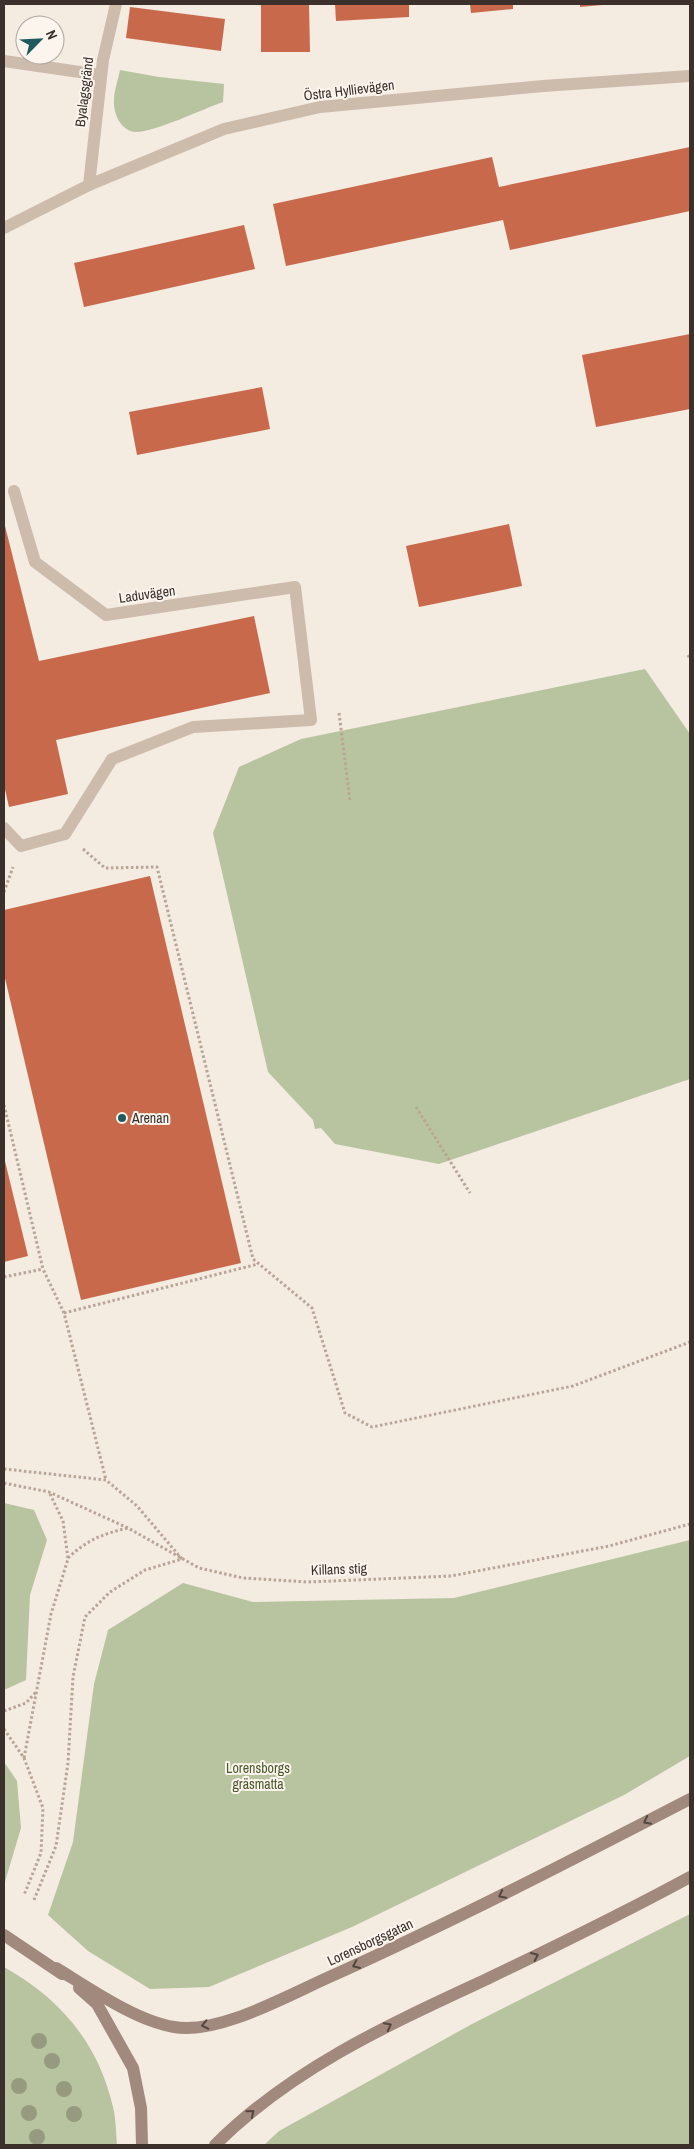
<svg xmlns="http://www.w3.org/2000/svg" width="694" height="2149" font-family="'Archivo Narrow',sans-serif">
	<rect width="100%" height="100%" fill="#f4ebe1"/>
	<!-- green -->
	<g fill="#b8c4a0">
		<path d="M 120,70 L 159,77 L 224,84 L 223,102 C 203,109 155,132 136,132 C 121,131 113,114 114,100 C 114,91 118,80 120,70 Z"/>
		<path d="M 645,669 L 690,734 L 690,1079 L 439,1164 L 335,1144 L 321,1128 L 315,1129 L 313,1120 L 268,1072 L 213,833 L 239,767 L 301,739 Z"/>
		<path d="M 4,1503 L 34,1510 L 47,1540 L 30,1595 L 26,1680 L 4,1690 Z"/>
		<path d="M 690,1540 L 690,1756 L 624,1795 L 352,1927 L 209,1987 L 150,1989 L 88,1951 L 48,1915 L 73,1842 L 94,1684 L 108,1630 L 183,1583 L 253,1602 L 454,1598 Z"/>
		<path d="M 4,1762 L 17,1781 L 21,1828 L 4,1885 Z"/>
		<path d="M 690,1914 L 690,2145 L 264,2145 L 279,2131 L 472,2024 Z"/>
		<path d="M 4,1967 C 61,1999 98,2043 113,2107 C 116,2119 116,2133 117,2145 L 4,2145 Z"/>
	</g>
	<!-- building -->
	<g fill="#c8694b">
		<path d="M 261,4 L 309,4 L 310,52 L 261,52 Z"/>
		<path d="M 335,4 L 409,4 L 409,17 L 336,21 Z"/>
		<path d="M 470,4 L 513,4 L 513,9 L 471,13 Z"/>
		<path d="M 580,4 L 602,4 L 602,5 L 580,7 Z"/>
		<path d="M 130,7 L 225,19 L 221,51 L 126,38 Z"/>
		<path d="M 690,147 L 690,211 L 510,250 L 503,220 L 286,266 L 273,204 L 492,157 L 499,187 Z"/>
		<path d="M 244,225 L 255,269 L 84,307 L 74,263 Z"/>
		<path d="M 690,334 L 690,409 L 596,427 L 582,355 Z"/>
		<path d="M 262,387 L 270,429 L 137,455 L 129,412 Z"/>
		<path d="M 4,522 L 39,661 L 254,616 L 270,693 L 56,740 L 68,794 L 9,807 L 4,785 Z"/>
		<path d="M 509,524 L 522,586 L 419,607 L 406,546 Z"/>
		<path d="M 150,876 L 241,1263 L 81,1300 L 4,974 L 4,910 Z"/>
		<path d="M 4,1157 L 28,1256 L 4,1262 Z"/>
	</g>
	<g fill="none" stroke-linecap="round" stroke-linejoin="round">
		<!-- path -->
		<g stroke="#b9a596" stroke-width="3" stroke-dasharray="2.5 2.5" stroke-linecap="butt">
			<path d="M 688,655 L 690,659"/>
			<path d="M 339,713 L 350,801"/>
			<path d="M 83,849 L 105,868 L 157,867 L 253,1259 L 312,1308 L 345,1413 L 372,1427 L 573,1386 L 690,1342"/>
			<path d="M 4,892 L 13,867"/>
			<path d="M 4,1105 L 43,1269 L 64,1313 L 106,1480"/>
			<path d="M 416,1107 L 470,1193"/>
			<path d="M 4,1277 L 43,1269"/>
			<path d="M 64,1313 L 258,1264"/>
			<path d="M 4,1469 L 106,1480 L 137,1506 L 182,1559 L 145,1570 L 110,1592 L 85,1617 L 73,1677 L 68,1763 L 56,1846 L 34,1900"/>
			<path d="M 4,1483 L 49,1492 L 128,1528 L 199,1568 L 243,1578 L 308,1582 L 451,1576 L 609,1546 L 690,1524"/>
			<path d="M 68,1558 C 87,1540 102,1534 128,1528"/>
			<path d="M 4,1711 L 26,1703 L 36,1692"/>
			<path d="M 4,1729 L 24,1758 L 43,1808 L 41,1853 L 24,1895"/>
			<path d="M 24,1758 L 51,1614 L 68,1559 L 63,1521 L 49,1492"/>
		</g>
		<!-- lane -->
		<path stroke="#cdbbac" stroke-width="12" d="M 4,828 L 21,846 L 65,834 L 112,759 L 193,727 L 311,720 L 295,587 L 106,615 L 35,562 L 14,491"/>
		<!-- street -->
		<g stroke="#cdbbac" stroke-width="12">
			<path d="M 4,61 L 100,75"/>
			<path d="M 89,185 L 103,60 L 116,4"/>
			<path d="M 4,228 L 89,185 L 224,129 L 320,107 L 543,86 L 690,76"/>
		</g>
		<!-- secondary -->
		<g stroke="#a18a7d" stroke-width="12">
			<path d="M 4,1935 L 62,1974"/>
			<path d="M 56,1968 C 89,1988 136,2021 174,2027 C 217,2035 287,1996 327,1978 C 450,1923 570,1861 690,1799"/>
			<path d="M 79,1988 L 97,2004 L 133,2068 L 141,2108 L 142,2145"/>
			<path d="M 215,2145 C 292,2068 390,2024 487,1979 C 556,1946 624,1913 690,1877"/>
		</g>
	</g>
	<!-- trees -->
	<g fill="#969b7f">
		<circle cx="39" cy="2041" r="8"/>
		<circle cx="52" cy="2061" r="8"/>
		<circle cx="19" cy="2086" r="8"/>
		<circle cx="64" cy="2089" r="8"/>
		<circle cx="29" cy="2113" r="8"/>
		<circle cx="74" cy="2114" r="8"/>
		<circle cx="37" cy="2137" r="8"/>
	</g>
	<!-- one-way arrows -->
	<defs><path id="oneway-chevron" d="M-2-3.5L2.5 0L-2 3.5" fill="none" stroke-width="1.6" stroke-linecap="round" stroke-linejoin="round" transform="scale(1.25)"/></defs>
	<g stroke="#544640">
		<use href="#oneway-chevron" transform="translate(647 1821) rotate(153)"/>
		<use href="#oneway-chevron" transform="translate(502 1895) rotate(153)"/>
		<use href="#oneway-chevron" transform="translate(535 1956) rotate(-25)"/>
		<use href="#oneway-chevron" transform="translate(356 1965) rotate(156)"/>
		<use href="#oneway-chevron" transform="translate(205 2025) rotate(168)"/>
		<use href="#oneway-chevron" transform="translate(388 2026) rotate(-27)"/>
		<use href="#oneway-chevron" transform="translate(251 2113) rotate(-39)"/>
	</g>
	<!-- markers -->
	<circle fill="#1f5a5e" stroke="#fbf5ee" stroke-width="2" cx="122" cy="1118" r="5"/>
	<g text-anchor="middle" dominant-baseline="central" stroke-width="4" stroke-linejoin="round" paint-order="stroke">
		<!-- street labels -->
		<g font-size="14" fill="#3b302b" stroke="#fbf5ee">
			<text transform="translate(349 90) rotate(-7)">Östra Hyllievägen</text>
			<text transform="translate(84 92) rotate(-83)">Byalagsgränd</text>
			<text transform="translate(147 594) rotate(-8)">Laduvägen</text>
			<text transform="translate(339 1569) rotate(-2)">Killans stig</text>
			<text transform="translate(370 1942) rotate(-25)">Lorensborgsgatan</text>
		</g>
		<!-- poi labels -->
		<g font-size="14" fill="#3b302b" stroke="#fbf5ee" text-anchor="start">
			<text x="132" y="1118">Arenan</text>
		</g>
		<!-- park labels -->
		<g font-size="14" fill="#4a5a2e" stroke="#fbf5ee">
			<text x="258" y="1768">Lorensborgs<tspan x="258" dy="16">gräsmatta</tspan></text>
		</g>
	</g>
	<!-- border -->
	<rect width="694" height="2149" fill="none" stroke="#3b302b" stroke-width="10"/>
	<!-- north arrow -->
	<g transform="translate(40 40) rotate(66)"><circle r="24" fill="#fbf5ee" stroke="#aea6a0"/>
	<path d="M0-4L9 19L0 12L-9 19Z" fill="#1f5a5e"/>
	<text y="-8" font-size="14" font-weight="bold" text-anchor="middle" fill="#3b302b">N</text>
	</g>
</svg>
